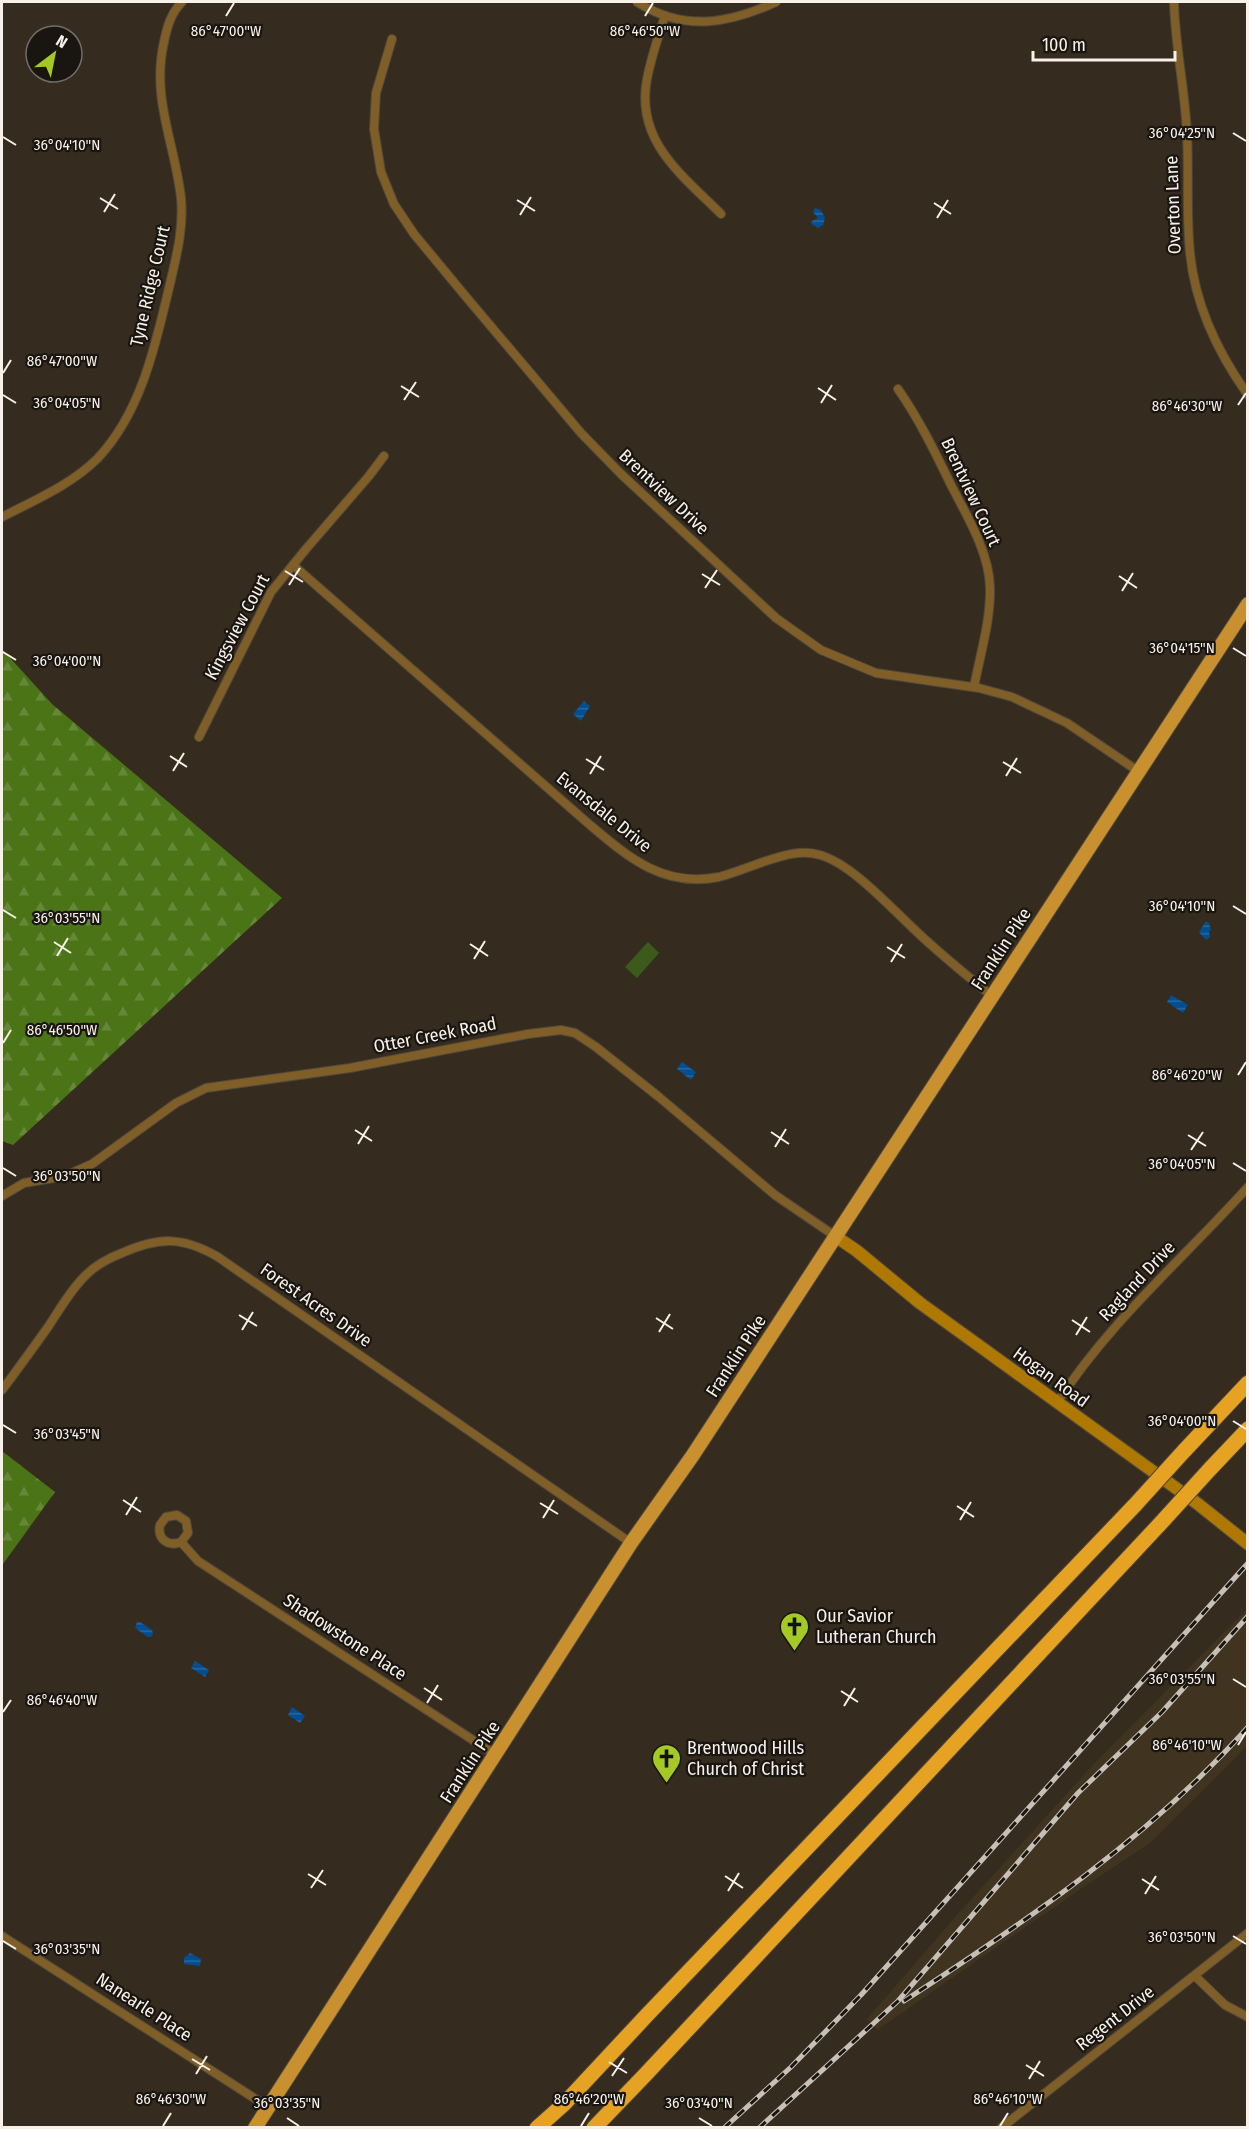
<svg xmlns="http://www.w3.org/2000/svg" width="1249" height="2129" font-family="'Fira Sans Condensed',sans-serif">
	<defs>
		<pattern id="forest-firs" width="22" height="20" patternUnits="userSpaceOnUse" patternTransform="scale(1.5)"><rect width="22" height="20" fill="#4a7416"/><path d="M5 1l3.5 6h-7zM16 11l3.5 6h-7z" fill="#658838"/></pattern>
		<pattern id="water-rules" width="6" height="5" patternUnits="userSpaceOnUse" patternTransform="scale(1.5)"><rect width="6" height="5" fill="#014e91"/><path d="M0 2.5h6" fill="none" stroke="#2768a0"/></pattern>
	</defs>
	<rect width="100%" height="100%" fill="#352c1f"/>
	<!-- built -->
	<path fill="#403320" d="M 1247,1609 L 1247,1746 L 1150,1843 L 1082,1888 L 877,2030 L 867,2019 L 957,1915 L 1090,1768 Z"/>
	<!-- green -->
	<path fill="#3c5b1b" d="M 648,942 L 659,953 L 637,978 L 625,967 Z"/>
	<!-- forest -->
	<g fill="url(#forest-firs)">
		<path d="M 2,649 L 52,704 L 282,898 L 13,1145 L 2,1141 Z"/>
		<path d="M 2,1451 L 55,1492 L 3,1564 L 2,1563 Z"/>
	</g>
	<!-- water -->
	<g fill="url(#water-rules)">
		<path d="M 815,208 L 821,210 L 825,218 L 823,225 L 818,228 L 811,224 L 812,221 L 818,218 L 813,212 Z"/>
		<path d="M 584,701 L 590,706 L 581,721 L 573,714 Z"/>
		<path d="M 1206,921 L 1209,923 L 1211,930 L 1209,932 L 1210,937 L 1206,940 L 1199,932 Z"/>
		<path d="M 1171,995 L 1188,1005 L 1183,1013 L 1167,1002 Z"/>
		<path d="M 682,1062 L 696,1072 L 691,1080 L 677,1069 Z"/>
		<path d="M 137,1622 L 140,1622 L 152,1630 L 153,1634 L 151,1637 L 148,1637 L 135,1628 Z"/>
		<path d="M 195,1661 L 209,1670 L 205,1677 L 191,1668 Z"/>
		<path d="M 292,1707 L 305,1716 L 300,1723 L 288,1715 Z"/>
		<path d="M 190,1953 L 201,1959 L 200,1966 L 184,1964 L 184,1958 Z"/>
	</g>
	<g fill="none" stroke-linecap="round" stroke-linejoin="round">
		<defs>
			<g id="street">
				<path d="M 637,2 C 684,32 728,24 776,2"/>
				<path d="M 1174,2 C 1175,46 1185,89 1187,134 C 1189,173 1186,213 1190,253 C 1195,304 1218,353 1248,395"/>
				<path d="M 665,16 C 658,37 651,58 647,79 C 635,141 682,175 721,214"/>
				<path d="M 392,39 L 376,93 L 374,129 L 381,172 L 394,204 L 414,234 L 467,298 L 581,433 L 621,474 L 776,618 L 821,650 L 876,673 L 979,688 L 1012,697 L 1067,723 L 1138,771"/>
				<path d="M 898,389 C 919,419 935,452 951,485 C 967,516 989,552 990,587 C 991,620 980,655 974,687"/>
				<path d="M 2,517 C 35,500 71,485 98,458 C 141,412 155,347 169,288 C 176,258 184,229 181,198 C 175,144 151,98 164,42 C 167,27 171,13 182,2"/>
				<path d="M 293,565 L 590,825 C 629,858 664,888 719,877 C 734,873 748,867 763,862 C 781,856 801,849 820,855 C 852,864 891,908 916,931 C 940,954 966,975 992,996"/>
				<path d="M 199,737 L 271,592 L 306,549 L 369,476 L 384,456"/>
				<path d="M 2,1196 L 24,1183 L 65,1176 L 92,1164 L 176,1103 L 206,1088 L 350,1068 L 528,1034 L 561,1030 L 575,1033 L 596,1047 L 659,1097 L 775,1195 L 835,1236"/>
				<path d="M 2,1390 C 18,1369 33,1348 48,1327 C 60,1309 71,1289 86,1275 C 96,1265 109,1258 122,1253 C 159,1237 182,1236 218,1257 L 631,1543"/>
				<path d="M 1057,1403 C 1109,1322 1184,1258 1248,1187"/>
				<path d="M 181,1542 C 168,1547 157,1539 160,1525 L 166,1517 L 177,1515 L 186,1521 L 188,1533 L 181,1542 L 198,1561 L 496,1755"/>
				<path d="M 2,1936 L 268,2107"/>
				<path d="M 1195,1976 L 1225,2005 L 1248,2017"/>
				<path d="M 1001,2128 L 1248,1933"/>
			</g>
			<path id="secondary" d="M 835,1236 L 857,1251 L 920,1303 L 1198,1504 L 1248,1544"/>
			<path id="primary" d="M 255,2128 L 631,1543 L 693,1455 L 1248,604"/>
			<g id="highway">
				<path d="M 1184,1451 L 1248,1383"/>
				<path d="M 1210,1469 L 1248,1429"/>
				<path d="M 537,2128 L 564,2104 L 647,2015 L 1135,1505"/>
				<path d="M 594,2128 L 645,2075 L 1159,1525"/>
			</g>
		</defs>
		<!-- street casing -->
		<use href="#street" stroke="#50483b" stroke-width="10"/>
		<!-- secondary casing -->
		<use href="#secondary" stroke="#50483b" stroke-width="14"/>
		<!-- primary casing -->
		<use href="#primary" stroke="#50483b" stroke-width="16"/>
		<!-- highway casing -->
		<use href="#highway" stroke="#50483b" stroke-width="17"/>
		<!-- street -->
		<use href="#street" stroke="#805e27" stroke-width="8"/>
		<!-- secondary -->
		<use href="#secondary" stroke="#af7801" stroke-width="12"/>
		<!-- primary -->
		<use href="#primary" stroke="#c8902f" stroke-width="14"/>
		<!-- highway -->
		<use href="#highway" stroke="#e6a323" stroke-width="15"/>
		<defs>
			<g id="rail">
				<path d="M 904,2001 C 1027,1921 1150,1837 1248,1727"/>
				<path d="M 724,2128 L 791,2067 L 861,1995 L 1248,1563"/>
				<path d="M 759,2128 L 898,2001 L 1078,1793 L 1162,1712 L 1248,1616"/>
			</g>
		</defs>
		<!-- rail casing -->
		<use href="#rail" stroke="#c7c0b7" stroke-width="5"/>
		<!-- rail -->
		<use href="#rail" stroke="#191510" stroke-width="3" stroke-dasharray="9" stroke-linecap="butt"/>
		<defs>
			<g id="highway-bridge">
				<path d="M 1135,1505 L 1184,1451"/>
				<path d="M 1159,1525 L 1210,1469"/>
			</g>
		</defs>
		<!-- highway-bridge casing -->
		<use href="#highway-bridge" stroke="#50483b" stroke-width="17" stroke-linecap="butt"/>
		<!-- highway-bridge -->
		<use href="#highway-bridge" stroke="#e6a323" stroke-width="15"/>
	</g>
	<!-- ticks -->
	<path fill="none" stroke="#f7f1e9" stroke-width="2" d="M 226,16 L 234,3M 645,16 L 653,3M 1233,133 L 1246,141M 3,137 L 16,145M 100,198 L 118,209M 517,200 L 535,211M 934,203 L 951,214M 104,212 L 115,194M 520,215 L 531,197M 937,218 L 948,200M 3,373 L 11,360M 401,386 L 419,397M 818,388 L 836,400M 3,395 L 16,403M 404,400 L 416,382M 821,403 L 832,385M 1238,405 L 1246,393M 285,571 L 303,582M 702,574 L 720,585M 1119,576 L 1137,588M 289,585 L 300,568M 705,588 L 717,570M 1122,591 L 1133,573M 1233,648 L 1246,656M 3,652 L 16,660M 170,756 L 187,767M 586,759 L 604,770M 1003,762 L 1021,773M 173,771 L 184,753M 590,774 L 601,756M 1006,776 L 1017,758M 1233,906 L 1246,914M 3,910 L 16,918M 54,942 L 71,953M 470,944 L 488,956M 887,947 L 905,958M 57,956 L 68,938M 474,959 L 485,941M 891,962 L 902,944M 3,1043 L 11,1030M 1238,1075 L 1246,1062M 355,1130 L 372,1141M 771,1132 L 789,1144M 1188,1135 L 1206,1146M 358,1144 L 369,1126M 775,1147 L 786,1129M 1191,1150 L 1203,1132M 1233,1163 L 1246,1171M 3,1168 L 16,1176M 239,1315 L 257,1326M 656,1318 L 673,1329M 1072,1320 L 1090,1332M 242,1330 L 253,1312M 659,1332 L 670,1314M 1076,1335 L 1087,1317M 1233,1421 L 1246,1429M 3,1425 L 16,1433M 123,1500 L 141,1512M 540,1503 L 558,1514M 957,1506 L 974,1517M 126,1515 L 137,1497M 543,1518 L 554,1500M 960,1520 L 971,1502M 1233,1679 L 1246,1687M 424,1688 L 442,1700M 841,1691 L 858,1702M 427,1703 L 438,1685M 844,1706 L 855,1688M 3,1712 L 11,1700M 1238,1745 L 1246,1732M 308,1874 L 326,1885M 725,1876 L 743,1888M 1142,1879 L 1159,1890M 311,1888 L 323,1870M 728,1891 L 739,1873M 1145,1894 L 1156,1876M 1233,1936 L 1246,1944M 3,1941 L 16,1949M 192,2059 L 210,2070M 609,2062 L 627,2073M 1026,2065 L 1044,2076M 196,2074 L 207,2056M 612,2076 L 624,2058M 1029,2079 L 1040,2061M 287,2118 L 299,2126M 699,2118 L 712,2126M 163,2126 L 171,2113M 581,2126 L 589,2113M 1000,2126 L 1008,2113"/>
	<!-- icons -->
	<defs>
		<symbol id="church-pin" viewBox="-11 -11 22 30"><path d="M0 17L-7.5 6A9.5 9.5 0 1 1 7.5 6Z" fill="#a4c825" stroke="#191510"/><path d="M-1.2-6h2.4v3.5h3.3v2.4h-3.3V6h-2.4V-.1h-3.3v-2.4h3.3Z" fill="#111"/></symbol>
	</defs>
	<g fill-rule="evenodd">
		<use href="#church-pin" x="778" y="1610" width="33" height="45"/>
		<use href="#church-pin" x="650" y="1742" width="33" height="45"/>
	</g>
	<g text-anchor="middle" dominant-baseline="central" stroke-width="4.5" stroke-linejoin="round" paint-order="stroke">
		<!-- street labels -->
		<g font-size="18" fill="#f7f1e9" stroke="#191510">
			<text transform="translate(1173 205) rotate(-92)">Overton Lane</text>
			<text transform="translate(150 286) rotate(-77)">Tyne Ridge Court</text>
			<text transform="translate(664 492) rotate(43)">Brentview Drive</text>
			<text transform="translate(971 492) rotate(65)">Brentview Court</text>
			<text transform="translate(237 627) rotate(-62)">Kingsview Court</text>
			<text transform="translate(604 812) rotate(39)">Evansdale Drive</text>
			<text transform="translate(1001 949) rotate(-57)">Franklin Pike</text>
			<text transform="translate(435 1035) rotate(-11)">Otter Creek Road</text>
			<text transform="translate(1137 1281) rotate(-47)">Ragland Drive</text>
			<text transform="translate(316 1305) rotate(35)">Forest Acres Drive</text>
			<text transform="translate(736 1356) rotate(-57)">Franklin Pike</text>
			<text transform="translate(1051 1377) rotate(36)">Hogan Road</text>
			<text transform="translate(345 1637) rotate(33)">Shadowstone Place</text>
			<text transform="translate(470 1762) rotate(-57)">Franklin Pike</text>
			<text transform="translate(144 2007) rotate(33)">Nanearle Place</text>
			<text transform="translate(1115 2018) rotate(-38)">Regent Drive</text>
		</g>
		<!-- poi labels -->
		<g font-size="18" fill="#f7f1e9" stroke="#191510" text-anchor="start">
			<text x="816" y="1616">Our Savior<tspan x="816" dy="21">Lutheran Church</tspan></text>
			<text x="687" y="1748">Brentwood Hills<tspan x="687" dy="21">Church of Christ</tspan></text>
		</g>
	</g>
	<g font-size="15" text-anchor="middle" fill="#f7f1e9" stroke="#191510" stroke-width="4.5" stroke-linejoin="round" paint-order="stroke">
		<text x="226" y="36">86°47'00"W</text>
		<text x="645" y="36">86°46'50"W</text>
		<text x="1182" y="138">36°04'25"N</text>
		<text x="67" y="150">36°04'10"N</text>
		<text x="62" y="366">86°47'00"W</text>
		<text x="67" y="408">36°04'05"N</text>
		<text x="1187" y="411">86°46'30"W</text>
		<text x="1182" y="653">36°04'15"N</text>
		<text x="67" y="666">36°04'00"N</text>
		<text x="1182" y="911">36°04'10"N</text>
		<text x="67" y="923">36°03'55"N</text>
		<text x="62" y="1035">86°46'50"W</text>
		<text x="1187" y="1080">86°46'20"W</text>
		<text x="1182" y="1169">36°04'05"N</text>
		<text x="67" y="1181">36°03'50"N</text>
		<text x="1182" y="1426">36°04'00"N</text>
		<text x="67" y="1439">36°03'45"N</text>
		<text x="1182" y="1684">36°03'55"N</text>
		<text x="62" y="1705">86°46'40"W</text>
		<text x="1187" y="1750">86°46'10"W</text>
		<text x="1182" y="1942">36°03'50"N</text>
		<text x="67" y="1954">36°03'35"N</text>
		<text x="171" y="2104">86°46'30"W</text>
		<text x="589" y="2104">86°46'20"W</text>
		<text x="1008" y="2104">86°46'10"W</text>
		<text x="287" y="2108">36°03'35"N</text>
		<text x="699" y="2108">36°03'40"N</text>
	</g>
	<!-- border -->
	<rect width="1249" height="2129" fill="none" stroke="#f7f1e9" stroke-width="6"/>
	<!-- north arrow -->
	<g transform="translate(54 54) rotate(32)"><circle r="28" fill="#191510" stroke="#726d67" stroke-width="1.5"/>
	<path d="M0-4.5L10 22L0 15L-10 22Z" fill="#a4c825"/>
	<text y="-9" font-size="16" font-weight="bold" text-anchor="middle" fill="#f7f1e9">N</text>
	</g>
	<!-- scale -->
	<path d="M1033 51v9h142v-9" fill="none" stroke="#f7f1e9" stroke-width="3"/>
	<text x="1042" y="51" font-size="18" fill="#f7f1e9" stroke="#191510" stroke-width="4.5" paint-order="stroke">100 m</text>
</svg>
